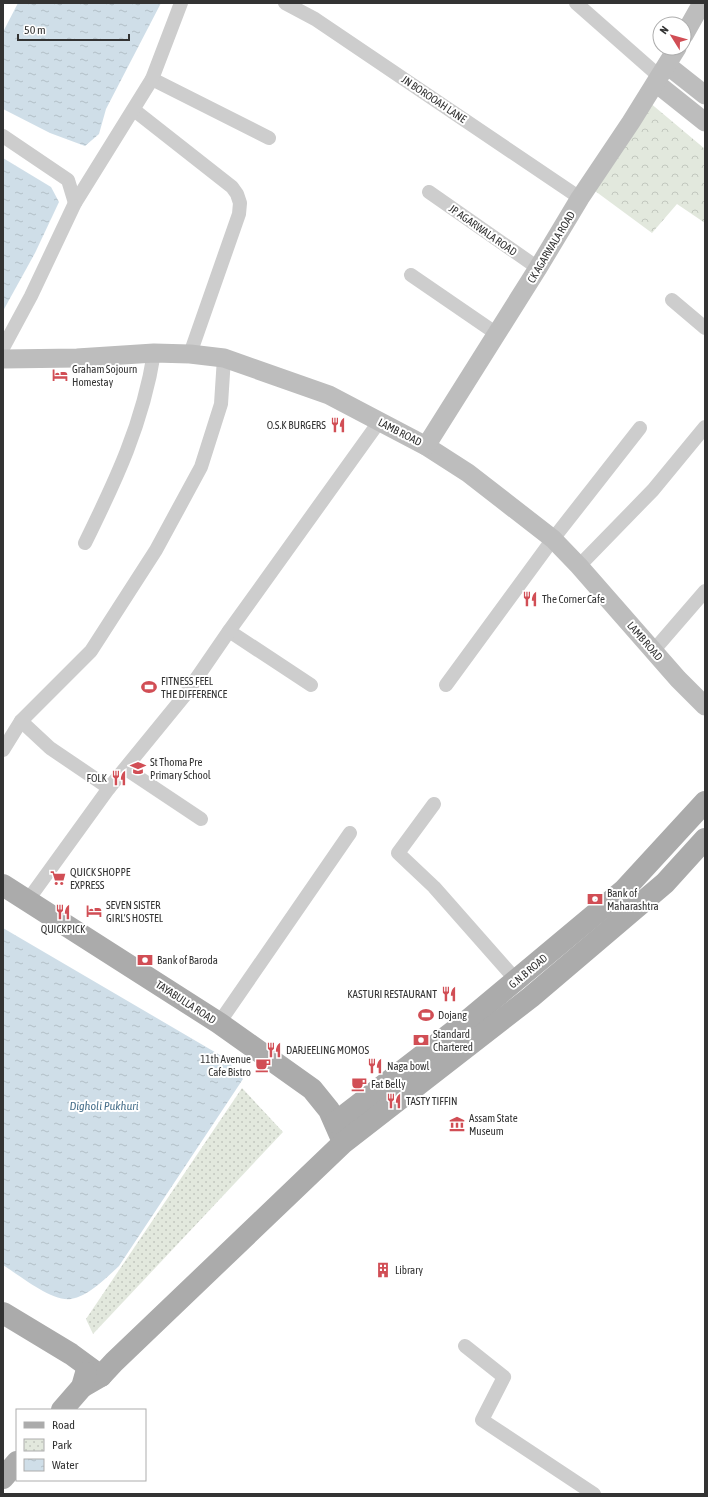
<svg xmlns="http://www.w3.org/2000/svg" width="708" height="1497" font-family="'Asap Condensed',sans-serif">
	<defs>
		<pattern id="forest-crowns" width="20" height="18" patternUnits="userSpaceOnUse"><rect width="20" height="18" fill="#e2e8dd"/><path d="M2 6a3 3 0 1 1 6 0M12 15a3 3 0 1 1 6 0" fill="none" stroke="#c2c7be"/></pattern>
		<pattern id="park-dots" width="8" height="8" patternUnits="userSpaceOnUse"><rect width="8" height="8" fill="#e2e8dd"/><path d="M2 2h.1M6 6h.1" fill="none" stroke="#c2c7be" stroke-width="1.8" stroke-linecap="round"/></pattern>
		<pattern id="water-ripples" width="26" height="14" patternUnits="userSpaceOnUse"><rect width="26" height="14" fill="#cfdee8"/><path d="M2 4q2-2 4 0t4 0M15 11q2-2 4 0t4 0" fill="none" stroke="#b2bfc7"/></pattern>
	</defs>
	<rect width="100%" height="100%" fill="#fff"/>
	<!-- forest -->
	<path fill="url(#forest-crowns)" d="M 649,102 L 705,149 L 705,223 L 677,204 L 652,233 L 591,188 Z"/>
	<!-- park -->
	<path fill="url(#park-dots)" d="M 242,1088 L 283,1132 L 93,1334 L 86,1319 Z"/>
	<!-- water -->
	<g fill="url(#water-ripples)">
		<path d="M 18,3 L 161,3 L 106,109 L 99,134 L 85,146 L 50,133 L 3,109 L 3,32 Z"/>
		<path d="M 3,158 L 51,187 L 59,202 L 35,253 L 3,311 Z"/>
		<path d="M 3,928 L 225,1058 L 243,1079 L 119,1266 C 106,1278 89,1296 71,1299 C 52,1302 19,1275 3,1265 Z"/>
	</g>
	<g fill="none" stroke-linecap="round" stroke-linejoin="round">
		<!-- street -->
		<g stroke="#cdcdcd" stroke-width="14">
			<path d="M 285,3 L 315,19 L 580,198"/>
			<path d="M 576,3 L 660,77"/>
			<path d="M 152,79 L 269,138"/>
			<path d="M 134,110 L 232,187 L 237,194 L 240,203 L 239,214 L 190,354"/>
			<path d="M 3,136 L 68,180 L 75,203"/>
			<path d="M 429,192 L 538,268"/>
			<path d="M 411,275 L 497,334"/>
			<path d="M 672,300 L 705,328"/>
			<path d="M 3,348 L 31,296 L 75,203 L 152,79 L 181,3"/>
			<path d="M 85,543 C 116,480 143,423 154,353"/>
			<path d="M 579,566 L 653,490 L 705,427"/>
			<path d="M 229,631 L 311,685"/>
			<path d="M 654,650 L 705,591"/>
			<path d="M 446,685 L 553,539 L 640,428"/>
			<path d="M 21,721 L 50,748 L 109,788"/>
			<path d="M 3,750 L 21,721 L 91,651 L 156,550 L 201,467 L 221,404 L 224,358"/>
			<path d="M 126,769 L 201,819"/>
			<path d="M 434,804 L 398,853 L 434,887 L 517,981"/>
			<path d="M 28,900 L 109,788 L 185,695 L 229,631 L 379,422"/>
			<path d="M 219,1023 L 350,833"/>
			<path d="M 465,1346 L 504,1377 L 482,1420 L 594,1494"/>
		</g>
		<!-- secondary -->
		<g stroke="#bdbdbd" stroke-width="19">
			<path d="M 684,35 L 702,3"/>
			<path d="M 667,65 L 705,95"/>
			<path d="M 656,83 L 705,122"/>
			<path d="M 3,359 L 77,358 L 154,353 L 190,354 L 224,358 L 329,395 L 426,446 L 468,473 L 553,539 L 579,566 L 678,679 L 705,706"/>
			<path d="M 426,446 L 538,268 L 580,198 L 631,122 L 677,48"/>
		</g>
		<!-- primary -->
		<g stroke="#ababab" stroke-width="22">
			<path d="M 3,885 L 219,1023 L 312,1089 L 329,1110 L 340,1135"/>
			<path d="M 336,1122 L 467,1021 L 624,890 L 705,802"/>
			<path d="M 3,1313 L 71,1354 L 101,1376"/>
			<path d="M 82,1387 L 101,1376 L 114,1362 L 343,1143 L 531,997 L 665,883 L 705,839"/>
			<path d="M 62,1410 L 82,1387 L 86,1373"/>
			<path d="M 3,1478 L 17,1462"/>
		</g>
	</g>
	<!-- icons -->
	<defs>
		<symbol id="hotel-bare" viewBox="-9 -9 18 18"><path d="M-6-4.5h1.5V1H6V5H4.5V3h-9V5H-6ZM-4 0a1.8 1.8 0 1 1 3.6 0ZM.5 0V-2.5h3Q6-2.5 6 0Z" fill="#d14e55" stroke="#fff" stroke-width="2.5" paint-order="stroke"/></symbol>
		<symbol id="restaurant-bare" viewBox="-9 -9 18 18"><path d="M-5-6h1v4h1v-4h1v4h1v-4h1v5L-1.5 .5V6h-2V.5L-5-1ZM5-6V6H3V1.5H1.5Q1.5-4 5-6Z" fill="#d14e55" stroke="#fff" stroke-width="2.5" paint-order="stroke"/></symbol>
		<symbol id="stadium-bare" viewBox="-9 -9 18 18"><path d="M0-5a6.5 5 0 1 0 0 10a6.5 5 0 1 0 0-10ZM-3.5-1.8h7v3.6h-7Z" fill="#d14e55" stroke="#fff" stroke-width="2.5" paint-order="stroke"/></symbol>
		<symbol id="school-bare" viewBox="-9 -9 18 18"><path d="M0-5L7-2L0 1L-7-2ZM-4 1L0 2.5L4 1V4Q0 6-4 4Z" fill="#d14e55" stroke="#fff" stroke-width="2.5" paint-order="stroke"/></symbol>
		<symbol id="supermarket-bare" viewBox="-9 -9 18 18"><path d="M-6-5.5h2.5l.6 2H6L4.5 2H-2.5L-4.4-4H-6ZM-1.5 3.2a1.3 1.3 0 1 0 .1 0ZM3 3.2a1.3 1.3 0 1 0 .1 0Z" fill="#d14e55" stroke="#fff" stroke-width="2.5" paint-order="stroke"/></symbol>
		<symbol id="bank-bare" viewBox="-9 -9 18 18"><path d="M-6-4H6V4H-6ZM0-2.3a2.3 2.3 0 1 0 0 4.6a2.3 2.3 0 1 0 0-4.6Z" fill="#d14e55" stroke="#fff" stroke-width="2.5" paint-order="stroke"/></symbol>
		<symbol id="cafe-bare" viewBox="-9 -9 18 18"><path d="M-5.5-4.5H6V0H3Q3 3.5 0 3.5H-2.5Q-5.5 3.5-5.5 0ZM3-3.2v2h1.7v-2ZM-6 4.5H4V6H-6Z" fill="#d14e55" stroke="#fff" stroke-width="2.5" paint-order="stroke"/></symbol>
		<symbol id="museum-bare" viewBox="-9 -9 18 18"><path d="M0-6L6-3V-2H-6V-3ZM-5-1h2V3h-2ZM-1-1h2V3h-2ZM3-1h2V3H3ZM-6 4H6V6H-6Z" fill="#d14e55" stroke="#fff" stroke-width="2.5" paint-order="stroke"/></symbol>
		<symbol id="building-bare" viewBox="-9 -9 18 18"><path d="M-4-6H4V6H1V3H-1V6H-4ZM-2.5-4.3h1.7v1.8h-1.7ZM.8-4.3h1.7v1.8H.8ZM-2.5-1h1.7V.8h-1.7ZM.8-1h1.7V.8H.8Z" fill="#d14e55" stroke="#fff" stroke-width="2.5" paint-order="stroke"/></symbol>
	</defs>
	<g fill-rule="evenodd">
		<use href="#hotel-bare" x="49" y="364" width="22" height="22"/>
		<use href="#restaurant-bare" x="327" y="414" width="22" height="22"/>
		<use href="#restaurant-bare" x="519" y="588" width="22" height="22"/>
		<use href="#stadium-bare" x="138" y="676" width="22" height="22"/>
		<use href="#school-bare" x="127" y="757" width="22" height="22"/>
		<use href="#restaurant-bare" x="108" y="767" width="22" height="22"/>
		<use href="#supermarket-bare" x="47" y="867" width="22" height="22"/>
		<use href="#bank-bare" x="584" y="888" width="22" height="22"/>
		<use href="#hotel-bare" x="83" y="900" width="22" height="22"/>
		<use href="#restaurant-bare" x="52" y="901" width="22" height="22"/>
		<use href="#bank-bare" x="134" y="949" width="22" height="22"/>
		<use href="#restaurant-bare" x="438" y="983" width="22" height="22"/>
		<use href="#stadium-bare" x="415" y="1004" width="22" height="22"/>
		<use href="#bank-bare" x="410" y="1029" width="22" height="22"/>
		<use href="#restaurant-bare" x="263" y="1039" width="22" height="22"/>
		<use href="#cafe-bare" x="252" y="1054" width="22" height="22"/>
		<use href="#restaurant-bare" x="364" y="1055" width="22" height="22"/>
		<use href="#cafe-bare" x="348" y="1073" width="22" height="22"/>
		<use href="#restaurant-bare" x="383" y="1090" width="22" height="22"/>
		<use href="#museum-bare" x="446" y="1113" width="22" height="22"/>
		<use href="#building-bare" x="372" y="1259" width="22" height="22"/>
	</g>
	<g text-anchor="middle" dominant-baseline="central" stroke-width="4" stroke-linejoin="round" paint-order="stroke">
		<!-- street labels -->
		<g font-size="11" fill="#333" stroke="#fff">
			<text transform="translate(434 99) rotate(34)">JN BOROOAH LANE</text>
			<text transform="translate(483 230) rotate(35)">JP AGARWALA ROAD</text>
			<text transform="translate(551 247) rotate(-59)">CK AGARWALA ROAD</text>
			<text transform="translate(400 432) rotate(27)">LAMB ROAD</text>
			<text transform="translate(645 641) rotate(49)">LAMB ROAD</text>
			<text transform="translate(528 971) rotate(-40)">G.N.B ROAD</text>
			<text transform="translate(186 1002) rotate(33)">TAYABULLA ROAD</text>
		</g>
		<!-- poi labels -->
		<g font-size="11" fill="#333" stroke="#fff" text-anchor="start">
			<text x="72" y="369">Graham Sojourn<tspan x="72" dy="13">Homestay</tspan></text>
			<text x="326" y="425" text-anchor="end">O.S.K BURGERS</text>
			<text x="542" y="599">The Corner Cafe</text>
			<text x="161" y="681">FITNESS FEEL<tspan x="161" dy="13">THE DIFFERENCE</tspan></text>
			<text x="150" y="762">St Thoma Pre<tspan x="150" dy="13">Primary School</tspan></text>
			<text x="107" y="778" text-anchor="end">FOLK</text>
			<text x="70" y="872">QUICK SHOPPE<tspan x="70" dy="13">EXPRESS</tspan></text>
			<text x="607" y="893">Bank of<tspan x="607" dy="13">Maharashtra</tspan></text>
			<text x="106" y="905">SEVEN SISTER<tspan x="106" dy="13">GIRL'S HOSTEL</tspan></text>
			<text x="63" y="929" text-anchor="middle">QUICKPICK</text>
			<text x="157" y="960">Bank of Baroda</text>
			<text x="437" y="994" text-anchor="end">KASTURI RESTAURANT</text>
			<text x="438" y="1015">Dojang</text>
			<text x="433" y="1034">Standard<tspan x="433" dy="13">Chartered</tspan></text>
			<text x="286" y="1050">DARJEELING MOMOS</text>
			<text x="251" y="1059" text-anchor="end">11th Avenue<tspan x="251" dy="13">Cafe Bistro</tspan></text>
			<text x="387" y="1066">Naga bowl</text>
			<text x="371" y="1084">Fat Belly</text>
			<text x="406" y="1101">TASTY TIFFIN</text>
			<text x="469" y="1118">Assam State<tspan x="469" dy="13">Museum</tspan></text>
			<text x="395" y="1270">Library</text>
		</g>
		<!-- water labels -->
		<g font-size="12" font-style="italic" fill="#4a718c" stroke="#fff">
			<text x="104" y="1106">Digholi Pukhuri</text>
		</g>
	</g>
	<!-- border -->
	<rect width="708" height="1497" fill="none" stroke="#333333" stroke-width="8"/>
	<!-- legend -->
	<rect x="16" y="1409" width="130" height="72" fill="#ffffff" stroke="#adadad"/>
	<rect x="24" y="1422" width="20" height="6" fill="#ababab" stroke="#adadad"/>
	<text x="52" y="1429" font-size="12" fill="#333333">Road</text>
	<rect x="24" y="1439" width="20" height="12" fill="url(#park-dots)" stroke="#adadad"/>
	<text x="52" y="1449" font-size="12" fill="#333333">Park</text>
	<rect x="24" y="1459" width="20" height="12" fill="url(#water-ripples)" stroke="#adadad"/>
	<text x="52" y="1469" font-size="12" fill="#333333">Water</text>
	<!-- north arrow -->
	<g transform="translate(672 36) rotate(307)"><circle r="19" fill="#ffffff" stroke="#adadad"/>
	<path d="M0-3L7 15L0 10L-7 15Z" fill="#d14e55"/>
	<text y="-6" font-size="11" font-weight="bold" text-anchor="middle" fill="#333333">N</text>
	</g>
	<!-- scale -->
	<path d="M18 34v6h111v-6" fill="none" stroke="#333333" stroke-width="2"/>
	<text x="24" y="34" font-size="12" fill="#333333" stroke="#ffffff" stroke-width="3" paint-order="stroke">50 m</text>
</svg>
